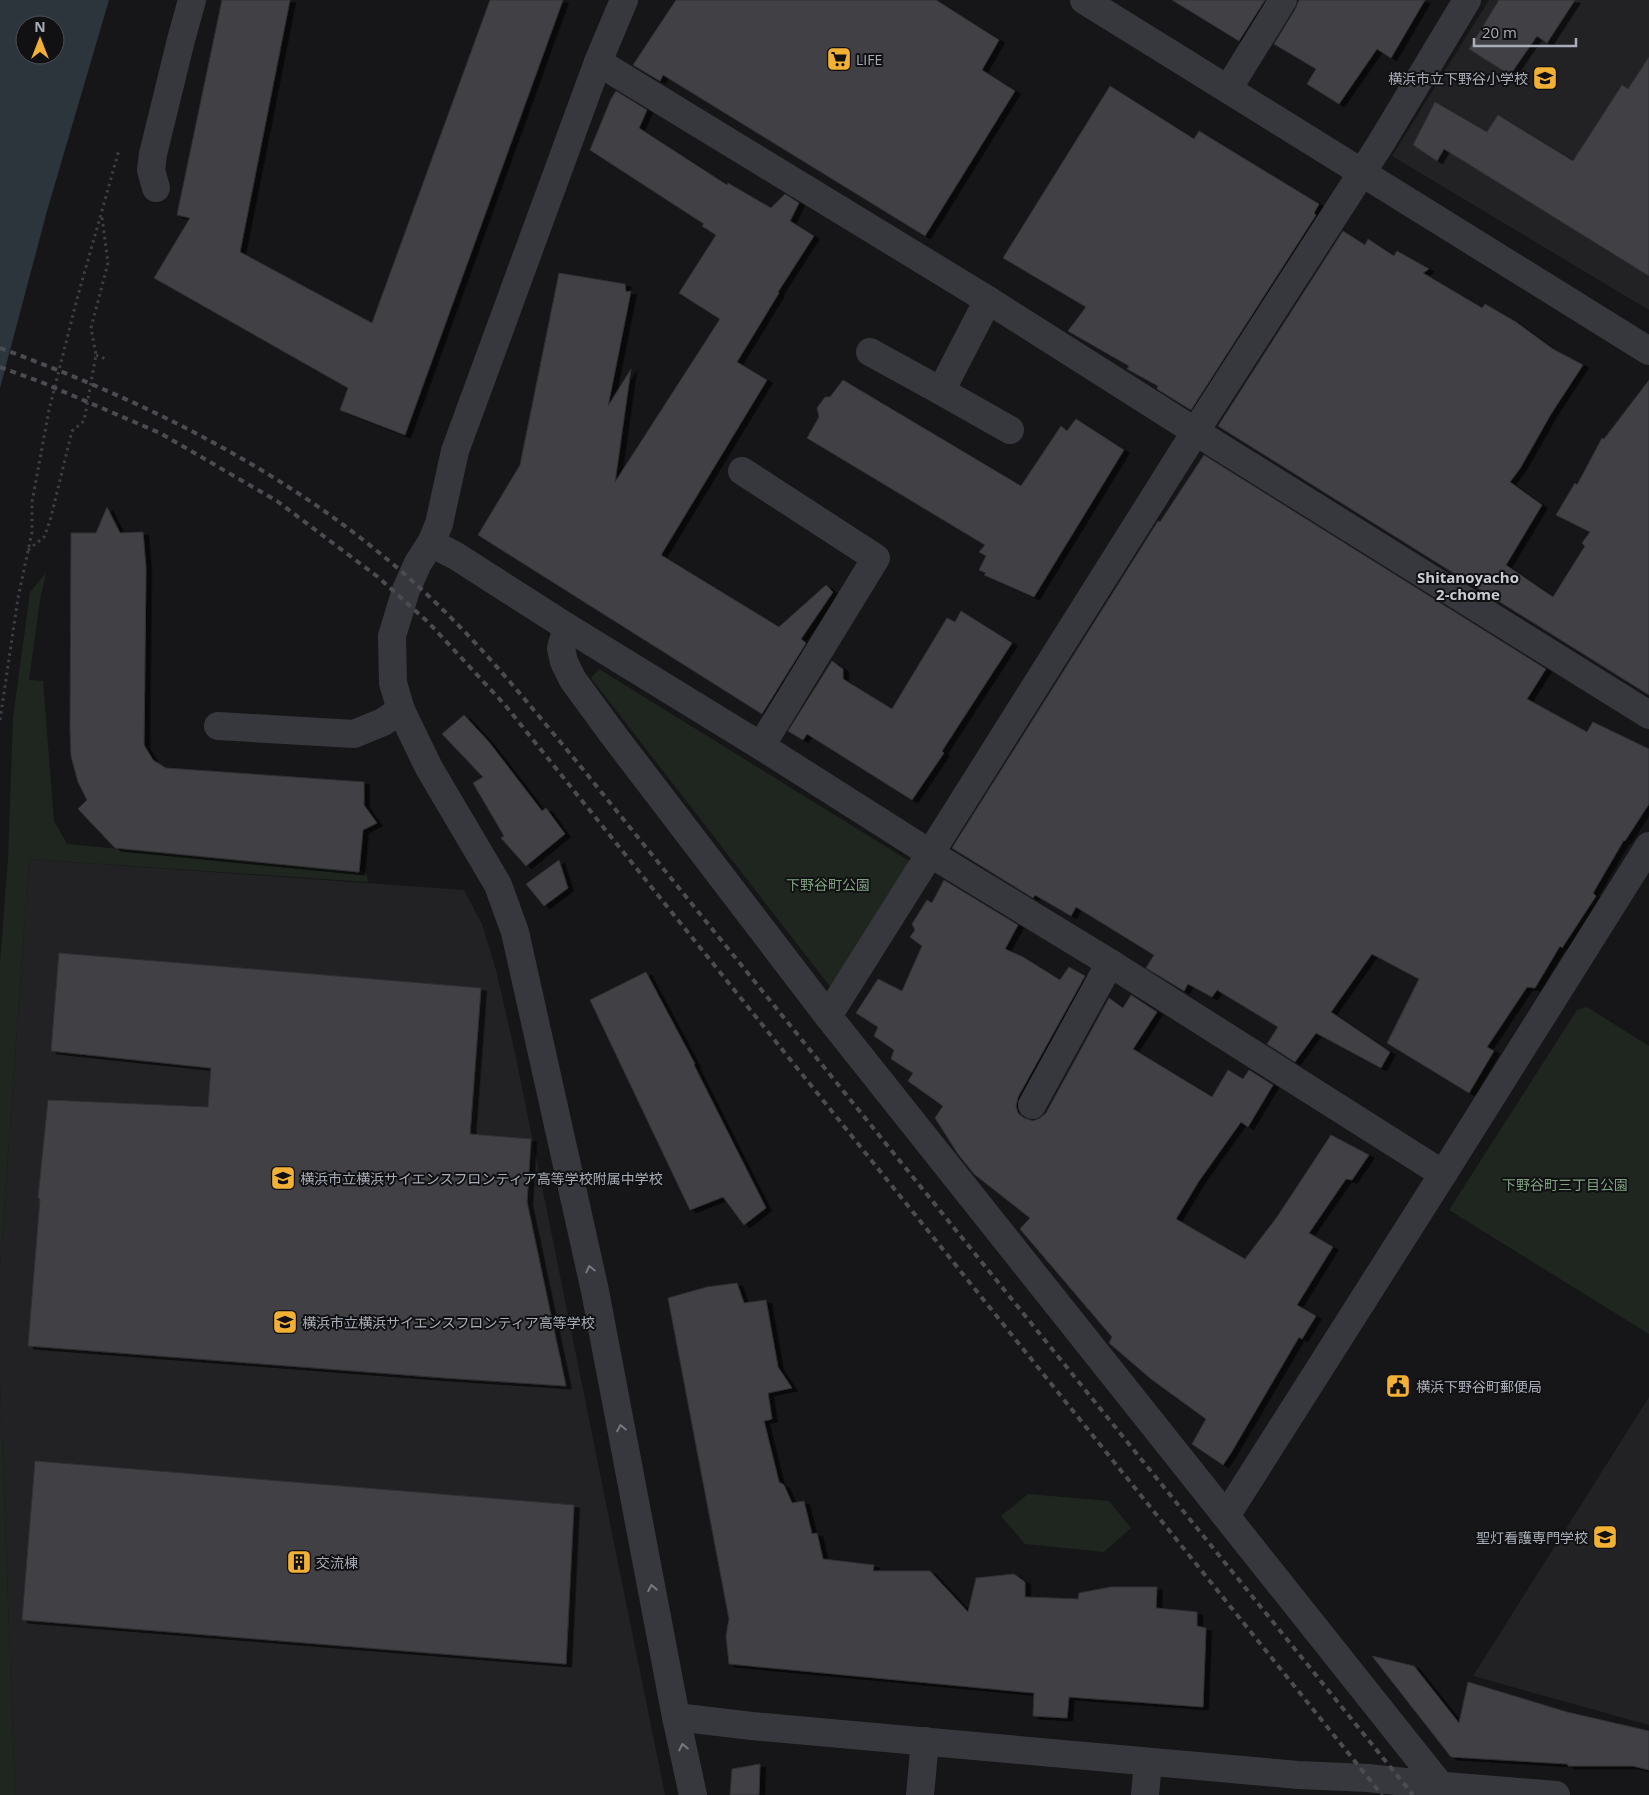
<svg xmlns="http://www.w3.org/2000/svg" width="1649" height="1795" font-family="'Open Sans','Noto Sans JP',sans-serif">
	<defs>
		<filter id="shadow"><feDropShadow dx="5.5" dy="3" stdDeviation="0" flood-color="#0009"/></filter>
	</defs>
	<rect width="100%" height="100%" fill="#161618"/>
	<!-- built -->
	<g fill="#222225">
		<path d="M 1489,0 L 1649,0 L 1649,310 L 1392,156 Z"/>
		<path d="M 29,859 L 464,890 L 482,924 L 496,970 L 515,1053 L 665,1795 L 15,1795 L 0,1382 L 0,1267 Z"/>
		<path d="M 1649,1397 L 1649,1725 L 1473,1676 Z"/>
	</g>
	<!-- green -->
	<g fill="#1e261f">
		<path d="M 46,573 L 40,600 L 29,680 L 43,681 L 54,821 L 67,844 L 366,872 L 368,882 L 29,859 L 0,1267 L 0,964 L 8,858 L 13,718 L 30,592 Z"/>
		<path d="M 599,669 L 914,864 L 835,993 L 591,678 Z"/>
		<path d="M 1587,1007 L 1649,1046 L 1649,1334 L 1449,1210 L 1577,1010 Z"/>
		<path d="M 0,1382 L 15,1795 L 0,1795 Z"/>
		<path d="M 1028,1494 L 1109,1501 L 1131,1528 L 1104,1552 L 1025,1544 L 1001,1516 Z"/>
	</g>
	<!-- water -->
	<path fill="#2c353c" fill-rule="evenodd" d="M 0,0 L 109,0 L 47,211 L 0,388 ZM 25,25 L 55,25 L 55,55 L 25,55 Z"/>
	<!-- building -->
	<g fill="#404145" stroke="#303034" filter="url(#shadow)">
		<path d="M 222,0 L 290,0 L 240,252 L 372,323 L 490,0 L 563,0 L 405,435 L 340,410 L 348,388 L 154,278 L 190,218 L 177,215 Z"/>
		<path d="M 676,0 L 936,0 L 999,40 L 982,70 L 1015,91 L 925,236 L 663,75 L 660,81 L 633,65 Z"/>
		<path d="M 1172,0 L 1265,0 L 1239,41 Z"/>
		<path d="M 1299,0 L 1425,0 L 1391,58 L 1377,49 L 1339,104 L 1307,84 L 1316,69 L 1274,44 L 1296,8 Z"/>
		<path d="M 1499,0 L 1575,0 L 1547,43 L 1537,36 L 1510,75 L 1469,49 Z"/>
		<path d="M 1649,57 L 1649,276 L 1444,149 L 1437,161 L 1413,145 L 1435,102 L 1487,132 L 1498,115 L 1573,161 L 1622,85 L 1628,89 Z"/>
		<path d="M 1110,86 L 1194,139 L 1199,131 L 1319,204 L 1314,213 L 1316,215 L 1191,410 L 1157,389 L 1158,386 L 1127,369 L 1129,366 L 1068,331 L 1086,307 L 1003,258 Z"/>
		<path d="M 616,91 L 647,110 L 639,128 L 727,185 L 728,183 L 771,208 L 785,194 L 799,203 L 790,221 L 814,236 L 778,292 L 779,293 L 737,362 L 767,380 L 661,555 L 779,627 L 826,585 L 833,592 L 801,639 L 806,643 L 762,714 L 478,535 L 520,465 L 559,273 L 625,284 L 626,292 L 631,291 L 608,406 L 631,369 L 615,482 L 720,319 L 679,293 L 716,235 L 702,226 L 704,224 L 590,150 L 611,99 Z"/>
		<path d="M 1343,231 L 1365,245 L 1368,239 L 1394,256 L 1397,251 L 1429,269 L 1423,273 L 1482,308 L 1485,304 L 1516,322 L 1553,349 L 1583,365 L 1551,414 L 1521,467 L 1510,482 L 1542,505 L 1506,565 L 1553,597 L 1585,546 L 1582,543 L 1590,532 L 1556,515 L 1575,483 L 1577,485 L 1602,438 L 1604,439 L 1649,380 L 1649,695 L 1218,426 Z"/>
		<path d="M 843,380 L 1021,486 L 1061,426 L 1067,431 L 1076,419 L 1124,450 L 1034,597 L 984,575 L 986,573 L 979,570 L 986,556 L 979,552 L 985,545 L 807,438 L 819,417 L 817,408 L 825,397 L 830,397 Z"/>
		<path d="M 1204,455 L 1546,669 L 1527,699 L 1587,732 L 1593,722 L 1649,749 L 1649,804 L 1625,841 L 1624,840 L 1593,893 L 1596,896 L 1562,948 L 1560,946 L 1535,988 L 1527,987 L 1487,1047 L 1494,1051 L 1469,1093 L 1387,1043 L 1419,979 L 1372,954 L 1331,1012 L 1390,1052 L 1381,1068 L 1316,1033 L 1295,1062 L 1267,1044 L 1278,1027 L 1217,990 L 1212,997 L 1188,984 L 1184,991 L 1146,968 L 1154,955 L 1076,907 L 1071,916 L 1035,895 L 1033,898 L 952,848 L 1158,521 L 1160,522 Z"/>
		<path d="M 107,507 L 120,533 L 143,532 L 146,568 L 144,745 L 153,760 L 166,768 L 364,782 L 364,805 L 377,823 L 363,830 L 359,872 L 115,848 L 78,809 L 87,800 L 78,782 L 71,756 L 70,729 L 71,533 L 96,533 Z"/>
		<path d="M 961,611 L 1012,643 L 942,751 L 944,753 L 912,800 L 807,734 L 803,740 L 788,731 L 832,661 L 843,669 L 843,679 L 892,709 L 947,618 L 955,622 Z"/>
		<path d="M 464,715 L 489,742 L 542,811 L 546,808 L 565,834 L 526,866 L 501,838 L 504,836 L 473,783 L 483,777 L 442,734 Z"/>
		<path d="M 559,860 L 568,888 L 544,906 L 526,884 Z"/>
		<path d="M 944,880 L 1018,925 L 1005,949 L 1023,957 L 1060,980 L 1069,967 L 1085,976 L 1018,1097 L 1016,1106 L 1018,1113 L 1024,1118 L 1033,1121 L 1040,1118 L 1046,1113 L 1109,998 L 1123,1008 L 1131,995 L 1157,1012 L 1133,1049 L 1212,1097 L 1228,1070 L 1243,1079 L 1249,1070 L 1273,1085 L 1248,1127 L 1241,1122 L 1199,1181 L 1176,1219 L 1245,1259 L 1277,1217 L 1331,1135 L 1369,1155 L 1352,1180 L 1346,1179 L 1309,1233 L 1333,1247 L 1297,1305 L 1316,1316 L 1302,1339 L 1299,1337 L 1231,1453 L 1223,1465 L 1192,1444 L 1206,1419 L 1151,1379 L 1109,1343 L 1112,1337 L 1020,1229 L 1030,1218 L 974,1174 L 958,1154 L 935,1118 L 943,1106 L 908,1081 L 913,1073 L 891,1059 L 894,1050 L 874,1036 L 878,1027 L 856,1013 L 878,979 L 902,991 L 922,946 L 910,937 L 915,930 L 912,924 L 927,900 L 932,903 Z"/>
		<path d="M 59,953 L 481,988 L 470,1134 L 531,1139 L 527,1202 L 566,1386 L 445,1378 L 28,1346 L 40,1199 L 38,1198 L 48,1100 L 208,1107 L 211,1068 L 51,1051 Z"/>
		<path d="M 646,972 L 695,1064 L 694,1065 L 766,1208 L 744,1225 L 723,1197 L 690,1210 L 590,1000 Z"/>
		<path d="M 737,1283 L 744,1303 L 766,1300 L 778,1367 L 792,1388 L 768,1393 L 772,1419 L 764,1421 L 779,1482 L 784,1485 L 792,1503 L 804,1501 L 812,1534 L 817,1533 L 823,1559 L 874,1565 L 873,1571 L 930,1571 L 968,1612 L 976,1578 L 1014,1574 L 1025,1582 L 1025,1597 L 1078,1599 L 1079,1593 L 1111,1587 L 1157,1587 L 1156,1608 L 1197,1612 L 1197,1626 L 1206,1628 L 1203,1707 L 1069,1697 L 1067,1718 L 1033,1716 L 1034,1693 L 729,1664 L 726,1636 L 729,1619 L 668,1298 L 707,1287 Z"/>
		<path d="M 35,1461 L 574,1505 L 566,1664 L 22,1620 Z"/>
		<path d="M 1372,1656 L 1414,1666 L 1459,1723 L 1468,1682 L 1567,1712 L 1649,1731 L 1649,1770 L 1633,1766 L 1568,1766 L 1568,1764 L 1451,1757 Z"/>
		<path d="M 760,1764 L 759,1795 L 730,1795 L 732,1769 Z"/>
	</g>
	<g fill="none" stroke-linecap="round" stroke-linejoin="round">
		<!-- path -->
		<g stroke="#3d3f44" stroke-width="3" stroke-dasharray="2.5 4" stroke-linecap="butt">
			<path d="M 96,355 L 106,359"/>
			<path d="M 28,550 L 44,537 L 50,521 L 72,431 L 84,421 L 96,355 L 91,328 L 108,263 L 102,217"/>
			<path d="M 0,720 L 18,598 L 32,532 L 32,502 L 49,410 L 77,299 L 119,150"/>
		</g>
		<!-- minor -->
		<g stroke="#37383d" stroke-width="28">
			<path d="M 624,0 L 598,62 L 455,451 L 439,524 L 431,543 L 418,563 L 406,590 L 392,636 L 393,683 L 401,710 L 429,768 L 498,885 L 515,932 L 595,1291 L 676,1717 L 693,1795"/>
			<path d="M 1084,0 L 1649,351"/>
			<path d="M 598,62 L 988,300 L 1196,432 L 1649,715"/>
			<path d="M 1228,89 L 1283,0"/>
			<path d="M 156,188 L 151,170 L 153,154 L 181,40 L 192,0"/>
			<path d="M 988,300 L 941,391 L 1010,430"/>
			<path d="M 870,352 L 941,391"/>
			<path d="M 742,471 L 876,558 L 761,746"/>
			<path d="M 431,543 L 456,556 L 567,627 L 761,746 L 931,854 L 1110,963 L 1443,1174"/>
			<path d="M 567,627 L 561,648 L 564,662 L 573,680 L 614,736 L 828,1016 L 1440,1785"/>
			<path d="M 218,726 L 354,734 L 383,722 L 401,710"/>
			<path d="M 828,1016 L 1204,418 L 1381,143 L 1467,0"/>
			<path d="M 1032,1105 L 1110,963"/>
			<path d="M 1226,1516 L 1443,1174 L 1649,846"/>
			<path d="M 676,1717 L 752,1726 L 1298,1775 L 1368,1778 L 1433,1785 L 1556,1795"/>
			<path d="M 920,1795 L 925,1741"/>
			<path d="M 1145,1795 L 1148,1762"/>
		</g>
		<!-- rail -->
		<g stroke="#4a4c52" stroke-width="4" stroke-dasharray="6 5" stroke-linecap="butt">
			<path d="M 0,348 C 161,407 313,484 437,604 C 488,653 532,708 577,762 L 1413,1795"/>
			<path d="M 0,367 L 41,382 L 160,433 L 277,501 L 378,577 L 399,596 L 429,623 L 505,705 L 1382,1795"/>
		</g>
	</g>
	<!-- one-way arrows -->
	<defs><path id="oneway-chevron" d="M-2-3.5L2.5 0L-2 3.5" fill="none" stroke-width="1.6" stroke-linecap="round" stroke-linejoin="round" transform="scale(1.25)"/></defs>
	<g stroke="#757881">
		<use href="#oneway-chevron" transform="translate(590 1269) rotate(-103)"/>
		<use href="#oneway-chevron" transform="translate(621 1428) rotate(-101)"/>
		<use href="#oneway-chevron" transform="translate(652 1588) rotate(-101)"/>
		<use href="#oneway-chevron" transform="translate(683 1747) rotate(-102)"/>
	</g>
	<!-- icons -->
	<defs>
		<symbol id="supermarket-square" viewBox="-11 -11 22 22"><rect x="-9" y="-9" width="18" height="18" rx="4" fill="#f2b134" stroke="#111113"/><path d="M-6-5.5h2.5l.6 2H6L4.5 2H-2.5L-4.4-4H-6ZM-1.5 3.2a1.3 1.3 0 1 0 .1 0ZM3 3.2a1.3 1.3 0 1 0 .1 0Z" fill="#111"/></symbol>
		<symbol id="school-square" viewBox="-11 -11 22 22"><rect x="-9" y="-9" width="18" height="18" rx="4" fill="#f2b134" stroke="#111113"/><path d="M0-5L7-2L0 1L-7-2ZM-4 1L0 2.5L4 1V4Q0 6-4 4Z" fill="#111"/></symbol>
		<symbol id="civic-square" viewBox="-11 -11 22 22"><rect x="-9" y="-9" width="18" height="18" rx="4" fill="#f2b134" stroke="#111113"/><path d="M-.6-6.5H3V-4.5H.6V-3L4-1V1h2V6H-6V1h2V-1L-.6-3ZM-1.2 2.5V6h2.4V2.5Z" fill="#111"/></symbol>
		<symbol id="university-square" viewBox="-11 -11 22 22"><rect x="-9" y="-9" width="18" height="18" rx="4" fill="#f2b134" stroke="#111113"/><path d="M0-5L7-2L0 1L-7-2ZM-4 1L0 2.5L4 1V4Q0 6-4 4Z" fill="#111"/></symbol>
		<symbol id="building-square" viewBox="-11 -11 22 22"><rect x="-9" y="-9" width="18" height="18" rx="4" fill="#f2b134" stroke="#111113"/><path d="M-4-6H4V6H1V3H-1V6H-4ZM-2.5-4.3h1.7v1.8h-1.7ZM.8-4.3h1.7v1.8H.8ZM-2.5-1h1.7V.8h-1.7ZM.8-1h1.7V.8H.8Z" fill="#111"/></symbol>
	</defs>
	<g fill-rule="evenodd">
		<use href="#supermarket-square" x="825" y="45" width="28" height="28"/>
		<use href="#school-square" x="1531" y="64" width="28" height="28"/>
		<use href="#school-square" x="269" y="1164" width="28" height="28"/>
		<use href="#school-square" x="271" y="1308" width="28" height="28"/>
		<use href="#civic-square" x="1384" y="1372" width="28" height="28"/>
		<use href="#university-square" x="1591" y="1523" width="28" height="28"/>
		<use href="#building-square" x="285" y="1548" width="28" height="28"/>
	</g>
	<g text-anchor="middle" dominant-baseline="central" stroke-width="4" stroke-linejoin="round" paint-order="stroke">
		<!-- poi labels -->
		<g font-size="14" fill="#a8adb8" stroke="#111113" text-anchor="start">
			<text x="856" y="59">LIFE</text>
			<text x="1528" y="78" text-anchor="end">横浜市立下野谷小学校</text>
			<text x="300" y="1178">横浜市立横浜サイエンスフロンティア高等学校附属中学校</text>
			<text x="302" y="1322">横浜市立横浜サイエンスフロンティア高等学校</text>
			<text x="1416" y="1386">横浜下野谷町郵便局</text>
			<text x="1588" y="1537" text-anchor="end">聖灯看護専門学校</text>
			<text x="316" y="1562">交流棟</text>
		</g>
		<!-- park labels -->
		<g font-size="14" fill="#7fa381" stroke="#111113">
			<text x="828" y="884">下野谷町公園</text>
			<text x="1565" y="1184">下野谷町三丁目公園</text>
		</g>
		<!-- neighbourhood labels -->
		<g font-size="15" font-weight="bold" fill="#c9ccd4" stroke="#111113">
			<text x="1468" y="577">Shitanoyacho<tspan x="1468" dy="17">2-chome</tspan></text>
		</g>
	</g>
	<!-- north arrow -->
	<g transform="translate(40 40)"><circle r="24" fill="#111113" stroke="#4d4f55"/>
	<path d="M0-4L9 19L0 12L-9 19Z" fill="#f2b134"/>
	<text y="-8" font-size="14" font-weight="bold" text-anchor="middle" fill="#a8adb8">N</text>
	</g>
	<!-- scale -->
	<path d="M1474 38v8h102v-8" fill="none" stroke="#a8adb8" stroke-width="2.5"/>
	<text x="1482" y="38" font-size="15" fill="#a8adb8" stroke="#111113" stroke-width="4" paint-order="stroke">20 m</text>
</svg>
